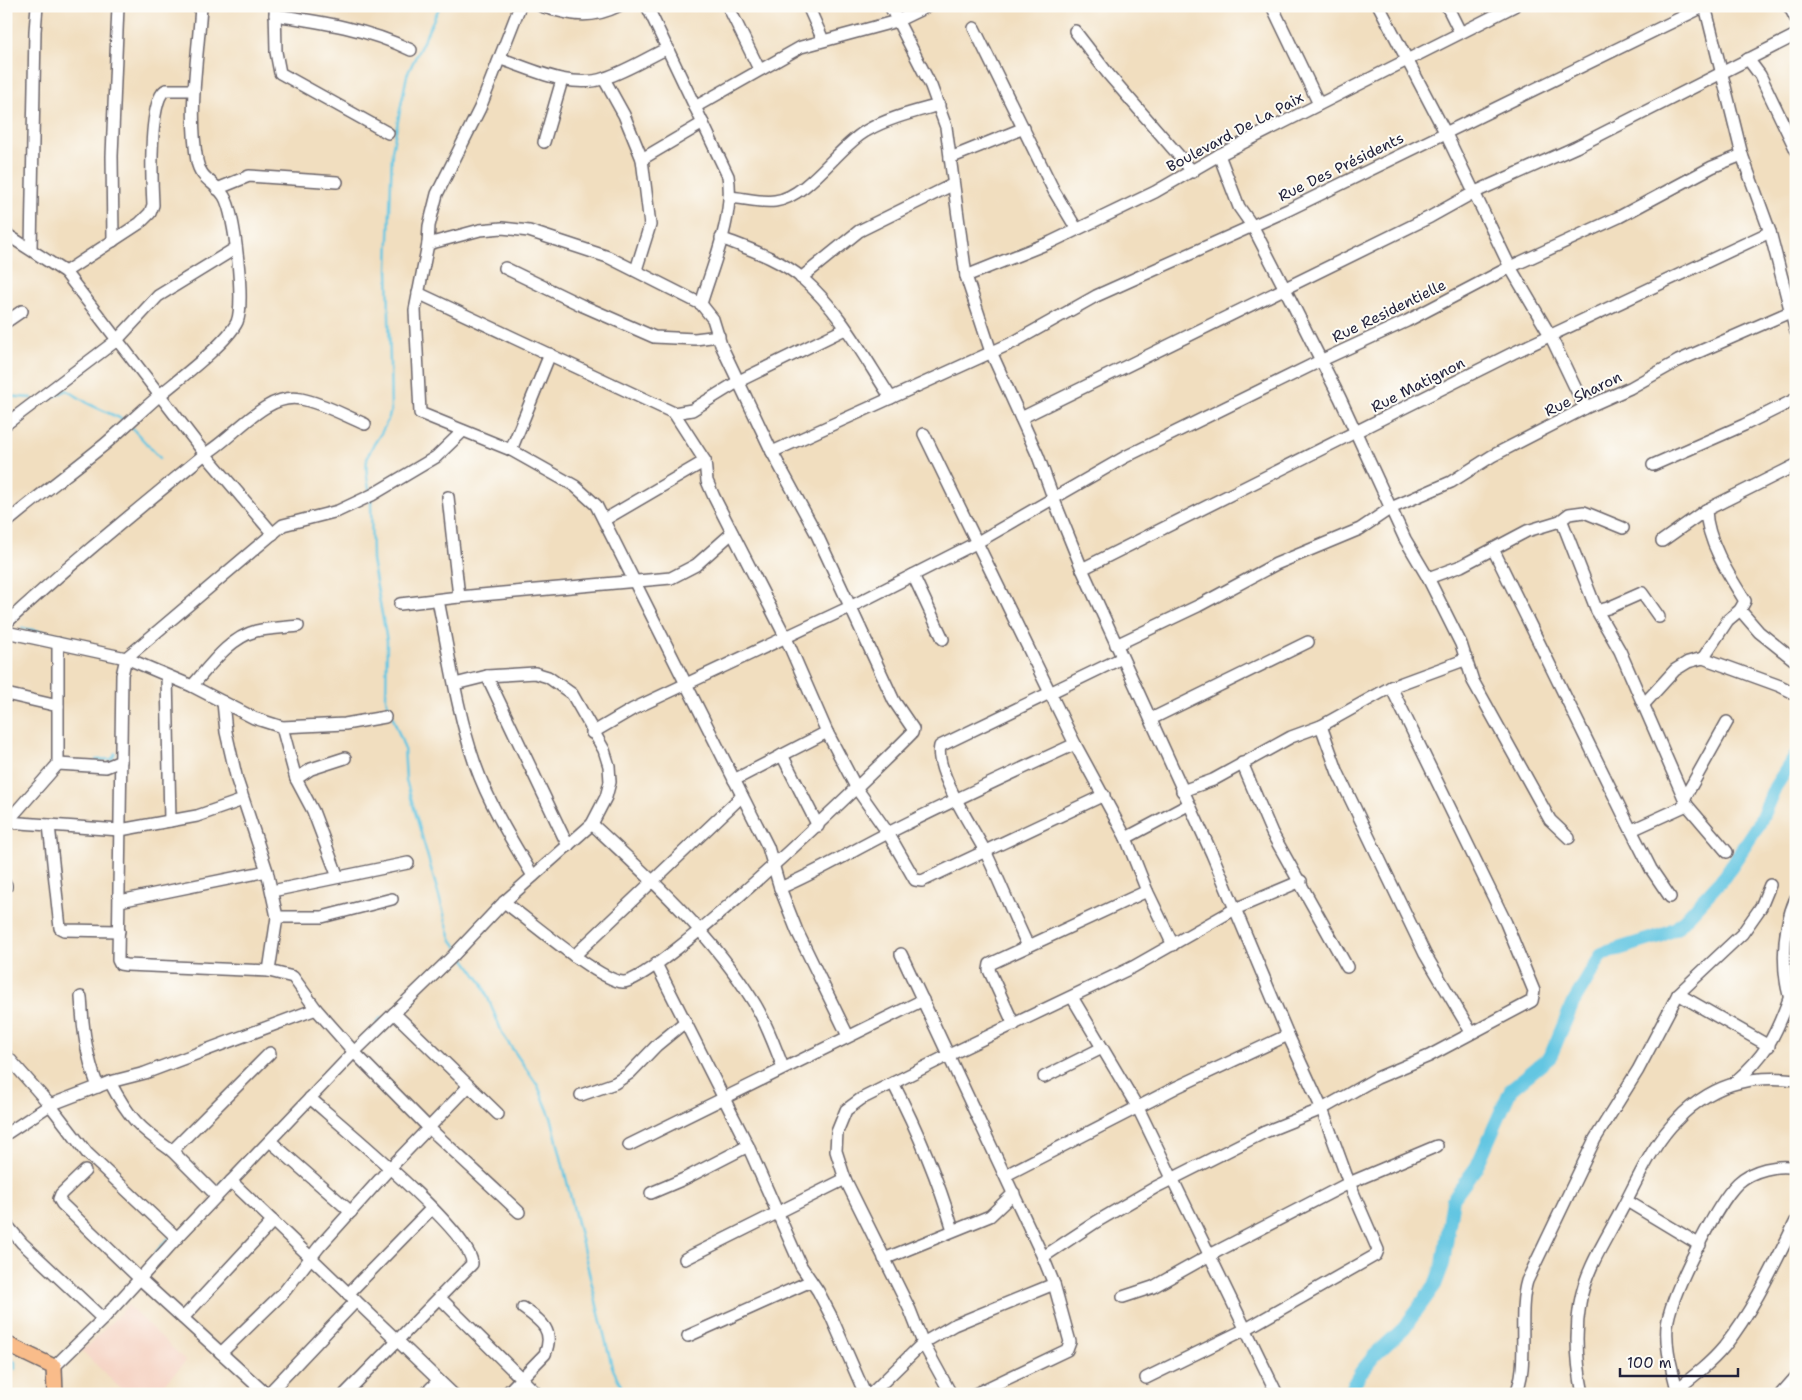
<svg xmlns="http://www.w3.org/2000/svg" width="1802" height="1400" font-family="'Shantell Sans',sans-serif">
	<rect width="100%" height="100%" fill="#fdfcf7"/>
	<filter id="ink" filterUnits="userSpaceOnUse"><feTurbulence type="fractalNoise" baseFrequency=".02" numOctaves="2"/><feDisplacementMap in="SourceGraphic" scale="10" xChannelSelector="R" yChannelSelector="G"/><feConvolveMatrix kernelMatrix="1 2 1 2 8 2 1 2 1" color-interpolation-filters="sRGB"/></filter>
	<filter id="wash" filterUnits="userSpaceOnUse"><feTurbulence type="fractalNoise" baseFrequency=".0096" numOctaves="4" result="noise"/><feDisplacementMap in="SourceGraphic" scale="20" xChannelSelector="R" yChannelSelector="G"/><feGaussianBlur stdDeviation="1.12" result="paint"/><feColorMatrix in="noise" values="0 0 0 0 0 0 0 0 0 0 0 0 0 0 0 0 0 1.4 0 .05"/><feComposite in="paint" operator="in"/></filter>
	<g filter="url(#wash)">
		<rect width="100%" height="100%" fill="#f1debf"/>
		<!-- built -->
		<path fill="#f5d2c2" d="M 128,1305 L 186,1361 L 155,1394 L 126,1394 L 81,1350 L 84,1347 L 86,1348 Z"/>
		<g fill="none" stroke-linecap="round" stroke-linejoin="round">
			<!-- stream -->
			<g stroke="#64c6e2" stroke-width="2.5">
				<path d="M 6,396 L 32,398"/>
				<path d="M 45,399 L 50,399 L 67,390 L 89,404 L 126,421"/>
				<path d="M 131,427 L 160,458"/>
				<path d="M 370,493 C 358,442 379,451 391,411 L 388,268 L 392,151 L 407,75 L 440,6"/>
				<path d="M 371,499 L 372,560 L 387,641 L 386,699 L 404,747 L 406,780 L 451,939 L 457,947"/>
				<path d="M 22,628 L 70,637"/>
				<path d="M 96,760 L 112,759 L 115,753"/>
				<path d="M 460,952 L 482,983 L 503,1035 L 538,1086 L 552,1120 L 612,1367 L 625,1394"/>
				<path d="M 376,1023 L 381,1018"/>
				<path d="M 215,1189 L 234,1170"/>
				<path d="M 155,1253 L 169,1238"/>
				<path d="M 6,1358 L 15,1362 L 15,1369"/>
			</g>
			<!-- river -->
			<path stroke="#64c6e2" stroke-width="14" d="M 1348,1394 L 1361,1372 L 1375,1355 L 1404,1328 L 1435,1285 L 1443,1264 L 1453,1199 L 1477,1166 L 1511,1089 L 1550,1057 L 1573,1003 L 1602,954 L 1660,936 L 1678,927 L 1724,877 L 1758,826 L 1775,787 L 1796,755"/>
		</g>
	</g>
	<g filter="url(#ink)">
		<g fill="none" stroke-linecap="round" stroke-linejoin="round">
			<defs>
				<g id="minor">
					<path d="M 275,6 L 276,52 L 280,73 L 388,133"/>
					<path d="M 520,6 L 480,108 L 437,194 L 429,226 L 428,244 L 415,310 L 420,413 L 511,450 L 575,486 L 596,505 L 768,847 L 780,888 L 797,931 L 848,1036"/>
					<path d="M 541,6 C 570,15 590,20 618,6"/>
					<path d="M 647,6 L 728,176 C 735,215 712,267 701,304"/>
					<path d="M 728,6 L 759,69"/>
					<path d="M 808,6 L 823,40"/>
					<path d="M 890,6 L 931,86 L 946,127 L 966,276 L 991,352 L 1038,456 L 1054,500 L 1082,569 L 1212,854 L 1288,1035 L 1322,1109 L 1349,1183 L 1378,1250 L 1376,1255 L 1246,1329 L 1146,1378"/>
					<path d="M 1272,6 L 1319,104"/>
					<path d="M 1379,6 L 1445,132 L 1510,267 L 1550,335 L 1585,408"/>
					<path d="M 1447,6 L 1460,32"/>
					<path d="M 1705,6 L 1742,155 L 1770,232 L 1796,332"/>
					<path d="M 1789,6 L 1796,19"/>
					<path d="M 275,15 C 322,22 368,29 411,50"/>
					<path d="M 974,28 L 1054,191 L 1076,228"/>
					<path d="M 1075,31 L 1109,75 L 1193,172"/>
					<path d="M 501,59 C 532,69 571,90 605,78 C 627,71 647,58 668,48"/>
					<path d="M 1748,59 L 1760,75 L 1796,150"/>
					<path d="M 604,79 L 624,115 L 642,159 L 650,225 L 636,270"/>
					<path d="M 695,107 L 801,47 L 897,21 L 928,6"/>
					<path d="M 544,142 L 562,80"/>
					<path d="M 1219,155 L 1239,207 L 1253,227 L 1285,289 L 1340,398 L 1405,539 L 1428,578 L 1461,644 L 1473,681 L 1550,820 L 1569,838"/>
					<path d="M 950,158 L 1024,128"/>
					<path d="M 642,159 L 703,123"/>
					<path d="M 217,189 L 249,176 L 337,182"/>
					<path d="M 729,197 C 744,198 761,203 775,201 C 808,197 839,146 866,131 C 888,118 914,112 939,105"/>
					<path d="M 6,234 L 65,272 L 205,454 L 273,534"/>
					<path d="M 721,238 C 749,249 780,259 803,279 C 840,311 864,357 891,398"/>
					<path d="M 113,241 L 112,156 L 118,6"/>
					<path d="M 428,244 L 480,230 L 502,228 L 529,231 L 608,257 L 701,304 L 713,319 L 721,345 L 772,452 L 817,535 L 894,701 L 913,729 L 912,733 C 878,768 655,984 623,982 C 598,980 528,919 504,902"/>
					<path d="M 31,249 L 35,31 L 37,6"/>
					<path d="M 505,268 L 581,305 L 654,337 L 695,339 L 719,336"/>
					<path d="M 65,272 L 140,223 L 150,213 L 153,205 C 152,186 148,98 166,90 L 194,90"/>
					<path d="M 966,276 L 1051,242 L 1155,192 L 1219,155 L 1514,6"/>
					<path d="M 801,278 L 859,231 L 952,185"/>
					<path d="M 418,293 L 674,413 L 692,410 L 739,381 L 845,329"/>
					<path d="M 6,322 L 22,311"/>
					<path d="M 674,413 L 705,461 L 707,481 L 714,497 L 786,638 L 827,732 L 857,789 L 888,833 L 915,880 L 922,881 L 1104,795"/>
					<path d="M 1021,418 L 1430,217 L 1473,193 L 1576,147 L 1796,35"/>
					<path d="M 6,424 L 117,340 L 158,296 L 236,248"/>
					<path d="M 463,431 L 436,457 L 372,495 L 338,511 L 283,525 L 126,658 L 122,675 L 118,960 L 120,964 L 126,965 L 269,971 L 293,977 L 316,1009 L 354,1052 L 428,1127 L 519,1212"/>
					<path d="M 924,434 L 1075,744 L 1126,838 L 1147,891 L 1173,945"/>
					<path d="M 511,450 L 550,354"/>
					<path d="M 772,452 L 1014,342 L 1096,296 L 1288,210 L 1705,6"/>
					<path d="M 1653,465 L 1744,425 L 1796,399"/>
					<path d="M 448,497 L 459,597"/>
					<path d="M 604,520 L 705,461"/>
					<path d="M 1560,521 L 1563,524 L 1597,611 L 1620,651 L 1687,805 L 1727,852"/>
					<path d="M 6,523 C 38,496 72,471 104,445 C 123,429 141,411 160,395 C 179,379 227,343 237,322 C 245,303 235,213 224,196 C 215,182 200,179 197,161 C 188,109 198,58 201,6"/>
					<path d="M 1662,541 L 1706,510"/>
					<path d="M 1493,549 L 1627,822 L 1651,869 L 1670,897"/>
					<path d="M 1082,569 L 1513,353 L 1770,232"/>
					<path d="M 913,575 L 943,639"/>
					<path d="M 1428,578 L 1461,566 L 1527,531 L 1560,521 L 1569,514 L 1584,512 L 1623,528"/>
					<path d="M 438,600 C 449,654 457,712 475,764 C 489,804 512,841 533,876"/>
					<path d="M 400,604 L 459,597 L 671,578 L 696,565 L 732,533"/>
					<path d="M 1740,610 L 1759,632 L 1793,659"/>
					<path d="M 1597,611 L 1608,608 L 1642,593 L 1659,617"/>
					<path d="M 6,623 C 70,564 137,510 205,454 C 234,438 265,392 301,399 C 323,403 345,416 365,424"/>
					<path d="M 6,632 L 126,658 L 192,686 L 254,718 L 282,727 L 345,724 L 385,717"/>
					<path d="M 1116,645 L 1198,606 L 1276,564 L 1360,529 L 1391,508 L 1451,482 L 1492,456 L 1585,408 L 1630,388 L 1678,361 L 1790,312"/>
					<path d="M 1703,658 L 1728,620 L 1740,610 L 1745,601 C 1728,574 1707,541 1706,510 L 1796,465"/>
					<path d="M 167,676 L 170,821"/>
					<path d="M 487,676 L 568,846"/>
					<path d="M 192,686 C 209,667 229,638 256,631 C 269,628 284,628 298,626"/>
					<path d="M 6,694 L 58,706"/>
					<path d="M 223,702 L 226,732 L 237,780 L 267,871 L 277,917 L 269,971"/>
					<path d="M 1644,704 L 1675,670 L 1688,662 L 1703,658 L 1780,686 L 1796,694"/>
					<path d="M 1151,719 L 1308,642"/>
					<path d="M 1321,726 L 1338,773 L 1425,954 L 1471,1032"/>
					<path d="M 282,727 L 296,779 L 313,811 L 338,877"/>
					<path d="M 592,733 L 633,709 L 852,606 L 976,543 L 1125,457 L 1320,361 L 1407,321 L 1510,267 L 1619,217 L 1712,167 L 1742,155"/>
					<path d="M 782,755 L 818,826"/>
					<path d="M 1242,763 L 1272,833 L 1347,967"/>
					<path d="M 58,764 L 106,767 L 121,761"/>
					<path d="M 296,779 L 311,769 L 345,758"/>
					<path d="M 734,780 L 827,732"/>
					<path d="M 1182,791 L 1213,780 L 1291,737 L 1321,726 L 1391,687 L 1467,659"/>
					<path d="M 1684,799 L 1727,722"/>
					<path d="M 6,822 L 120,830 L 197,816 L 243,800"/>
					<path d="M 7,822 L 58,764 L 58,643"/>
					<path d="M 592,824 C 651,879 710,932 753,1001 C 766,1021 774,1045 783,1067"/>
					<path d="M 49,825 L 60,928 L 64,930 L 119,931"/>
					<path d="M 1632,830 L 1687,805"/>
					<path d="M 1126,838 L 1188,805"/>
					<path d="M 6,887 L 6,885"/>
					<path d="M 780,888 C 820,871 857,848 896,829 C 955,799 1015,772 1075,744"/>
					<path d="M 272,891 L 408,863"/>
					<path d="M 1796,898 C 1781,931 1780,981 1796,1014"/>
					<path d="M 120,901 L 267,871"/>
					<path d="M 277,917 L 322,917 L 392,899"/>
					<path d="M 1028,946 C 1013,915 1000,882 985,851 C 973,828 934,771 940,746 L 1122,658"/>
					<path d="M 901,954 L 1043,1257 L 1054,1284 L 1070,1342 L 1067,1350 L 975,1394"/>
					<path d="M 574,956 L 742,796"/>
					<path d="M 656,964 L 748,1146 L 801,1266 L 818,1291 L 831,1316 L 865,1394"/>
					<path d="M 1678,994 L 1769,1046"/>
					<path d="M 81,997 C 83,1030 86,1055 98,1087"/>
					<path d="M 1072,997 L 1138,1108 L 1277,1394"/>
					<path d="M 394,1013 L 498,1114"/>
					<path d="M 1014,1025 L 989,970 L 990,964 L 1147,891"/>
					<path d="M 6,1055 L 50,1105 L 87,1153 L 177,1238"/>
					<path d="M 1044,1077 L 1102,1048"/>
					<path d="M 110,1082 C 128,1117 140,1129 172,1151"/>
					<path d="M 1735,1082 C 1765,1056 1775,1037 1789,999"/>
					<path d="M 893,1083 C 919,1133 937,1176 953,1230"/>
					<path d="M 581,1095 L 615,1083 L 630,1073 L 657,1045 L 685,1022"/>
					<path d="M 310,1098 C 337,1122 474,1234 472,1264 L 345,1394"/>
					<path d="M 6,1134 L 50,1105 L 110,1082 L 145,1073 L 316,1009"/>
					<path d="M 270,1141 L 351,1212"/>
					<path d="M 629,1145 L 923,1000"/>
					<path d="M 85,1171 L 61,1194 L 59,1199 L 62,1204 L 139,1278 L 266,1394"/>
					<path d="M 1006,1175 L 1177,1087 L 1288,1035"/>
					<path d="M 231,1181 L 453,1394"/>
					<path d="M 651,1193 L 684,1179 L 748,1146"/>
					<path d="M 217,1196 L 172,1151 L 270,1053"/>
					<path d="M 1627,1201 L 1700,1245"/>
					<path d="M 6,1224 L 22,1243 L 103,1319"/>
					<path d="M 1043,1257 L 1096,1222 L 1156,1187 L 1265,1132 L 1322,1109 L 1377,1078 L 1429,1056 L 1532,1001 L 1534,991 L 1506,923 L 1391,687"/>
					<path d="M 685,1259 L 845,1179"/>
					<path d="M 884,1259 L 990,1216 L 1014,1193"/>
					<path d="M 348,1294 L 432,1208"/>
					<path d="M 1123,1297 L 1153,1287 L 1210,1255 L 1349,1183 L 1437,1146"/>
					<path d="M 440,1298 L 537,1394"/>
					<path d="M 183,1318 L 273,1221"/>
					<path d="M 688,1336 L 811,1281"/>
					<path d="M 221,1353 L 284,1292 L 319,1247 L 390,1168 L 469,1086"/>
					<path d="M 54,1367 L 103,1319 L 177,1238 L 354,1052 L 451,958 L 504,902 L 592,824 L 606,797 L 610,782 L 609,766 L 604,750 L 572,694 L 548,677 L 535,673 L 487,676 L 455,684"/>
					<path d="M 1672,1393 C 1690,1379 1709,1365 1724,1347 C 1754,1309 1774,1265 1796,1221"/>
					<path d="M 268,1394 L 356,1301"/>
					<path d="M 425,1394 L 438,1381"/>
					<path d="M 506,1394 L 545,1354 C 555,1330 541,1321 523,1308"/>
					<path d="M 871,1394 L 923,1343 L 954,1325 L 1054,1284"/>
					<path d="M 951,1394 L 923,1343 L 910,1310 L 845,1179 L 836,1151 L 837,1132 L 846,1110 L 861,1099 L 949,1055 L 1133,967 L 1235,909 L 1301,881"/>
					<path d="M 1515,1394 C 1530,1370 1517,1314 1527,1281 L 1595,1139 L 1638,1070 L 1678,994 L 1742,934 L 1761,907 L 1770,885"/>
					<path d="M 1583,1394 C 1577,1365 1575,1332 1580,1303 C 1585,1270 1607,1238 1622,1209 C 1638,1179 1653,1143 1678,1119 C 1686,1110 1698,1101 1708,1095 C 1735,1079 1764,1076 1796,1080"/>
					<path d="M 1678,1394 C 1673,1371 1665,1350 1667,1326 C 1670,1296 1716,1204 1738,1183 C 1752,1170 1778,1164 1796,1168"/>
					<path d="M 1781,1394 L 1796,1377"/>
				</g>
				<path id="major" d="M 6,1344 L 54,1367 L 55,1394"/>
			</defs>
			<!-- minor casing -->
			<use href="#minor" stroke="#6a6469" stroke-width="14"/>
			<!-- major casing -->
			<use href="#major" stroke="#6a6469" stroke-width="18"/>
			<!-- minor -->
			<use href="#minor" stroke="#fff" stroke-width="11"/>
			<!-- major -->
			<use href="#major" stroke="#f9bc8a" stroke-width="15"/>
		</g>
	</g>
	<g text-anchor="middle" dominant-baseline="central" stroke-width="4" stroke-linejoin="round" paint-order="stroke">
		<!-- street labels -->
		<g font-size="15" fill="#22223b" stroke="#fdfcf7">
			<text transform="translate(1235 132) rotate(-28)">Boulevard De La Paix</text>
			<text transform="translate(1341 167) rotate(-26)">Rue Des Présidents</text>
			<text transform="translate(1389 311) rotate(-26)">Rue Residentielle</text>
			<text transform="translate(1418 385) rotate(-27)">Rue Matignon</text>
			<text transform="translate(1583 394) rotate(-26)">Rue Sharon</text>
		</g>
	</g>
	<!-- margin -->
	<rect width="1802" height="1400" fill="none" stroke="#fdfcf7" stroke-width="25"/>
	<!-- scale -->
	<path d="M1620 1368v8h118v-8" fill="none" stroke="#22223b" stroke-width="2.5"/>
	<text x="1627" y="1368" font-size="15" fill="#22223b" stroke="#fdfcf7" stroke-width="4" paint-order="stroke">100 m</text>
</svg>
